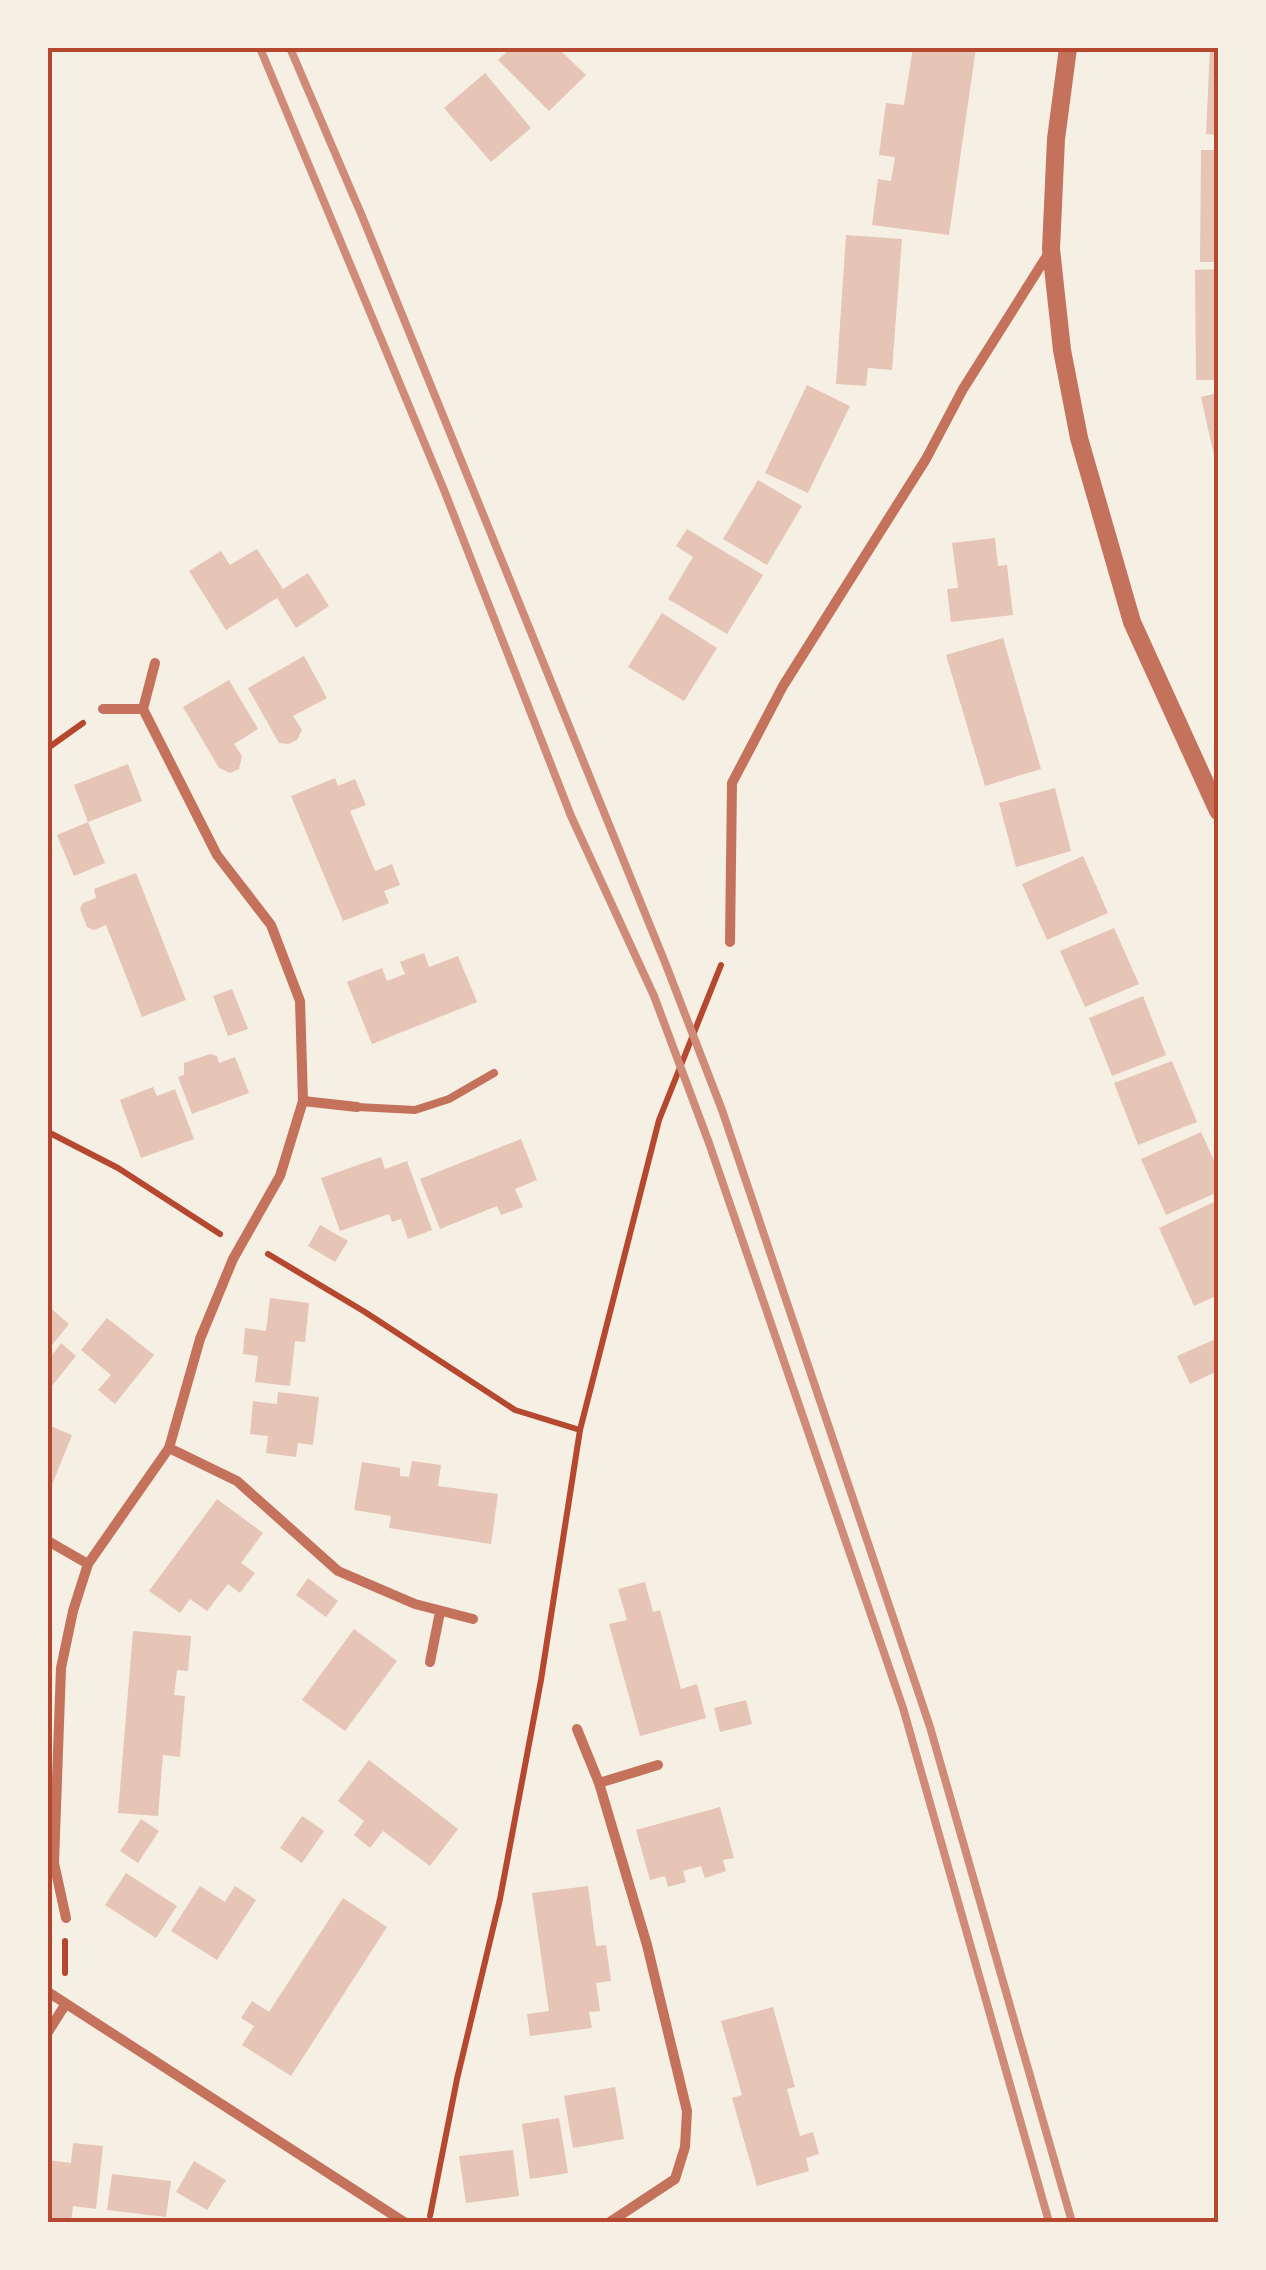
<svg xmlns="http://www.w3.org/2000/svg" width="1266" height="2270" font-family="Roboto,sans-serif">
	<rect width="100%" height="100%" fill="#f6efe4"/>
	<!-- building -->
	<g fill="#e6c5b7">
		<path d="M 511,48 L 558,48 L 586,75 L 549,111 L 498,60 Z"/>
		<path d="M 913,48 L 976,48 L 949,235 L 872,225 L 878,179 L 891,181 L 895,157 L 879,155 L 886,103 L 904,105 Z"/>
		<path d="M 1210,48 L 1218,48 L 1218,135 L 1206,134 Z"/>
		<path d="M 485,73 L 531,128 L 491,162 L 444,108 Z"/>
		<path d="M 1201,150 L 1218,150 L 1218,262 L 1200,262 Z"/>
		<path d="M 846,235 L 902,239 L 892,370 L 868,368 L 866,386 L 836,384 Z"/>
		<path d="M 1218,269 L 1218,380 L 1196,380 L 1195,270 Z"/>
		<path d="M 807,385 L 850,406 L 808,493 L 765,473 Z"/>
		<path d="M 1218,393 L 1218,469 L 1217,469 L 1201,397 Z"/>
		<path d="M 758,480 L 802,506 L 767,565 L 723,539 Z"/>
		<path d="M 687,529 L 763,575 L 727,634 L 668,599 L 693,557 L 676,546 Z"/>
		<path d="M 995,538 L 998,566 L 1007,565 L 1013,615 L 951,622 L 947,589 L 958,588 L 952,543 Z"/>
		<path d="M 257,549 L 283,589 L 308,573 L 329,606 L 296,628 L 277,598 L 226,630 L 189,571 L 221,551 L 230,565 Z"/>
		<path d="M 662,613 L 717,648 L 684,701 L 628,667 Z"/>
		<path d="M 1003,638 L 1041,769 L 985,786 L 946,655 Z"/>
		<path d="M 304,656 L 327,698 L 293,716 L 302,730 L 297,740 L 289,744 L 279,743 L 248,688 Z"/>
		<path d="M 229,680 L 258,729 L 234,744 L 242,756 L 239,769 L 230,773 L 219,768 L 183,707 Z"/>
		<path d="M 128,764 L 142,801 L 88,822 L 105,863 L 74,876 L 57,835 L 88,822 L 74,785 Z"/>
		<path d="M 335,778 L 338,786 L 355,779 L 366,805 L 350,811 L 375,871 L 392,864 L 400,885 L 384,891 L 389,903 L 343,921 L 291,796 Z"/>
		<path d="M 1055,788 L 1071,851 L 1016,867 L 999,803 Z"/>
		<path d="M 1083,856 L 1108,913 L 1047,940 L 1022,884 Z"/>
		<path d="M 136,873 L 186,1000 L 142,1017 L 106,925 L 94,930 L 87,927 L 80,909 L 83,903 L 96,898 L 94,889 Z"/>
		<path d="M 1114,928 L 1139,984 L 1085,1007 L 1060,951 Z"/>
		<path d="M 424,953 L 429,967 L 458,956 L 477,1002 L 372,1044 L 347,982 L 382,968 L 387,981 L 405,974 L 400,962 Z"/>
		<path d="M 232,989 L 248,1029 L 228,1036 L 213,996 Z"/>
		<path d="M 1143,996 L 1166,1055 L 1112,1076 L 1089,1018 Z"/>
		<path d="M 210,1054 L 217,1056 L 219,1063 L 235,1057 L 249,1093 L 192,1114 L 178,1077 L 184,1075 L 184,1063 Z"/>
		<path d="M 1172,1061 L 1197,1122 L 1138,1145 L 1114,1083 Z"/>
		<path d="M 153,1087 L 157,1096 L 175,1089 L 194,1139 L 141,1158 L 120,1100 Z"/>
		<path d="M 1201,1132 L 1218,1169 L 1218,1192 L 1166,1215 L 1141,1159 Z"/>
		<path d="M 521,1139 L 537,1180 L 515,1189 L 523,1207 L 501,1215 L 497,1206 L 440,1229 L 420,1179 Z"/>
		<path d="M 381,1157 L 385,1169 L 407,1161 L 432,1230 L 408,1239 L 401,1219 L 392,1222 L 389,1214 L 340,1231 L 321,1178 Z"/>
		<path d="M 1218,1200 L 1218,1295 L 1194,1306 L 1159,1228 Z"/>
		<path d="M 320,1225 L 348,1241 L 335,1262 L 308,1246 Z"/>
		<path d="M 270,1298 L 309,1303 L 305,1342 L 295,1341 L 290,1386 L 255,1382 L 258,1356 L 243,1354 L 245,1328 L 266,1331 Z"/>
		<path d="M 48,1306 L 69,1324 L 48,1350 Z"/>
		<path d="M 107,1318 L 154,1355 L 115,1404 L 98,1390 L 111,1375 L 81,1350 Z"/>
		<path d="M 1218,1338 L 1218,1371 L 1190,1384 L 1177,1356 Z"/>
		<path d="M 61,1343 L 76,1356 L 48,1391 L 48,1361 Z"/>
		<path d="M 278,1392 L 319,1397 L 313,1445 L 298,1443 L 296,1457 L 266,1453 L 268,1436 L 250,1434 L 253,1401 L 277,1404 Z"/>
		<path d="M 48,1425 L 72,1435 L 51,1487 L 48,1486 Z"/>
		<path d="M 412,1461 L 441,1465 L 438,1486 L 498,1494 L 491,1544 L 389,1528 L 391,1516 L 354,1510 L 362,1462 L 400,1468 L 400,1476 L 409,1477 Z"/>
		<path d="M 217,1499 L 263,1533 L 241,1563 L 255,1573 L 240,1593 L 228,1584 L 207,1611 L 190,1599 L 180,1613 L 149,1591 Z"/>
		<path d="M 308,1578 L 338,1601 L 326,1617 L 296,1595 Z"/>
		<path d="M 645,1582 L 653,1612 L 660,1610 L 681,1689 L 697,1684 L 706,1718 L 640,1736 L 609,1624 L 627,1620 L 618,1589 Z"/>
		<path d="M 354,1629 L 397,1661 L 345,1731 L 302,1700 Z"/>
		<path d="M 133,1631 L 191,1636 L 188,1671 L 177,1670 L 174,1695 L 185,1696 L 180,1757 L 163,1755 L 158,1816 L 118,1813 Z"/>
		<path d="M 746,1700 L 752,1724 L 720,1732 L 714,1708 Z"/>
		<path d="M 369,1760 L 458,1829 L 430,1866 L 383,1831 L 370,1848 L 354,1835 L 364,1821 L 338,1801 Z"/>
		<path d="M 720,1807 L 734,1858 L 723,1860 L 726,1871 L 705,1878 L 701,1866 L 683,1871 L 686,1882 L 668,1887 L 665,1876 L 650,1880 L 636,1830 Z"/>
		<path d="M 302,1816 L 324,1831 L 302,1863 L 280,1848 Z"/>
		<path d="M 141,1819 L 159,1831 L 138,1863 L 120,1851 Z"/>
		<path d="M 126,1873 L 177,1906 L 156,1938 L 105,1905 Z"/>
		<path d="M 200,1886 L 225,1902 L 235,1886 L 256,1900 L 217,1960 L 171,1931 Z"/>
		<path d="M 588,1886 L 596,1946 L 606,1945 L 611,1981 L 596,1983 L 600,2011 L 589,2012 L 592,2028 L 530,2036 L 527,2014 L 549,2011 L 532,1893 Z"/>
		<path d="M 343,1898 L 387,1927 L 291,2076 L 242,2045 L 254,2026 L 241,2018 L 252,2001 L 269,2012 Z"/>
		<path d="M 773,2007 L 795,2087 L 787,2089 L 800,2136 L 813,2132 L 819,2154 L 806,2158 L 809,2171 L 757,2186 L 732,2098 L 742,2095 L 721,2021 Z"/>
		<path d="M 615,2087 L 624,2139 L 573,2148 L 564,2096 Z"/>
		<path d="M 559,2118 L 568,2173 L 530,2179 L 522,2124 Z"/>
		<path d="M 73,2143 L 103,2146 L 96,2209 L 73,2206 L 71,2222 L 48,2222 L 48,2160 L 71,2163 Z"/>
		<path d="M 513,2150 L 519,2196 L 466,2203 L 459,2156 Z"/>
		<path d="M 194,2161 L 226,2180 L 207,2210 L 176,2192 Z"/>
		<path d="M 112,2174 L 171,2181 L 166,2217 L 107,2210 Z"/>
	</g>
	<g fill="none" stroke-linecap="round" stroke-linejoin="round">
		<!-- path -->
		<g stroke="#b5482f" stroke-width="6">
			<path d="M 48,748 L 83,723"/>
			<path d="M 48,1132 L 118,1168 L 220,1234"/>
			<path d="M 268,1254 L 365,1312 L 515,1410 L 580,1430"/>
			<path d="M 65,1973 L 65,1941"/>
			<path d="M 430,2216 L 457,2079 L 500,1899 L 541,1680 L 580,1430 L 659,1120 L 721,965"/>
		</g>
		<!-- service -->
		<path stroke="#c5725c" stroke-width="8" d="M 357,1107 L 415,1110 L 449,1099 L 494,1073"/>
		<!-- minor -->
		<g stroke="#c5725c" stroke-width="10">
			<path d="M 143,709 L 155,663"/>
			<path d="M 730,942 L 732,783 L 783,686 L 926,459 L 963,389 L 1050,251"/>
			<path d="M 303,1101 L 357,1107"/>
			<path d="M 169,1448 L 237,1481 L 338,1571 L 415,1604 L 473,1619"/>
			<path d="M 48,1541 L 88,1564"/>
			<path d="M 430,1662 L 440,1612"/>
			<path d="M 577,1729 L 599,1783 L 647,1945 L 687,2111 L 685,2147 L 675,2179 L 610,2222"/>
			<path d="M 599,1783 L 658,1765"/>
			<path d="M 66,1918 L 54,1863 L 61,1668 L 73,1611 L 88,1564 L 169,1448 L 200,1339 L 233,1259 L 280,1176 L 303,1101 L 300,1001 L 271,925 L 217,855 L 143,709 L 103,709"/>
			<path d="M 48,1992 L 404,2222"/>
			<path d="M 48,2032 L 65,2005"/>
		</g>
		<!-- tertiary -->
		<path stroke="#c5725c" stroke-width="18" d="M 1068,48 L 1056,139 L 1051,249 L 1062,350 L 1079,438 L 1132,622 L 1218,811"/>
		<!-- rail -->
		<g stroke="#cf8b77" stroke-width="8">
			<path d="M 260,48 L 444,490 L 571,816 L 654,996 L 709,1143 L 903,1708 L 1049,2222"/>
			<path d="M 290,48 L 362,216 L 666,965 L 722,1110 L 930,1727 L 1072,2222"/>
		</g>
	</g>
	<!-- border -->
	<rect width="1266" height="2270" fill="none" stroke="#f6efe4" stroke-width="100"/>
	<rect x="50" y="50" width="1166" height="2170" fill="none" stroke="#b5482f" stroke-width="4"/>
</svg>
